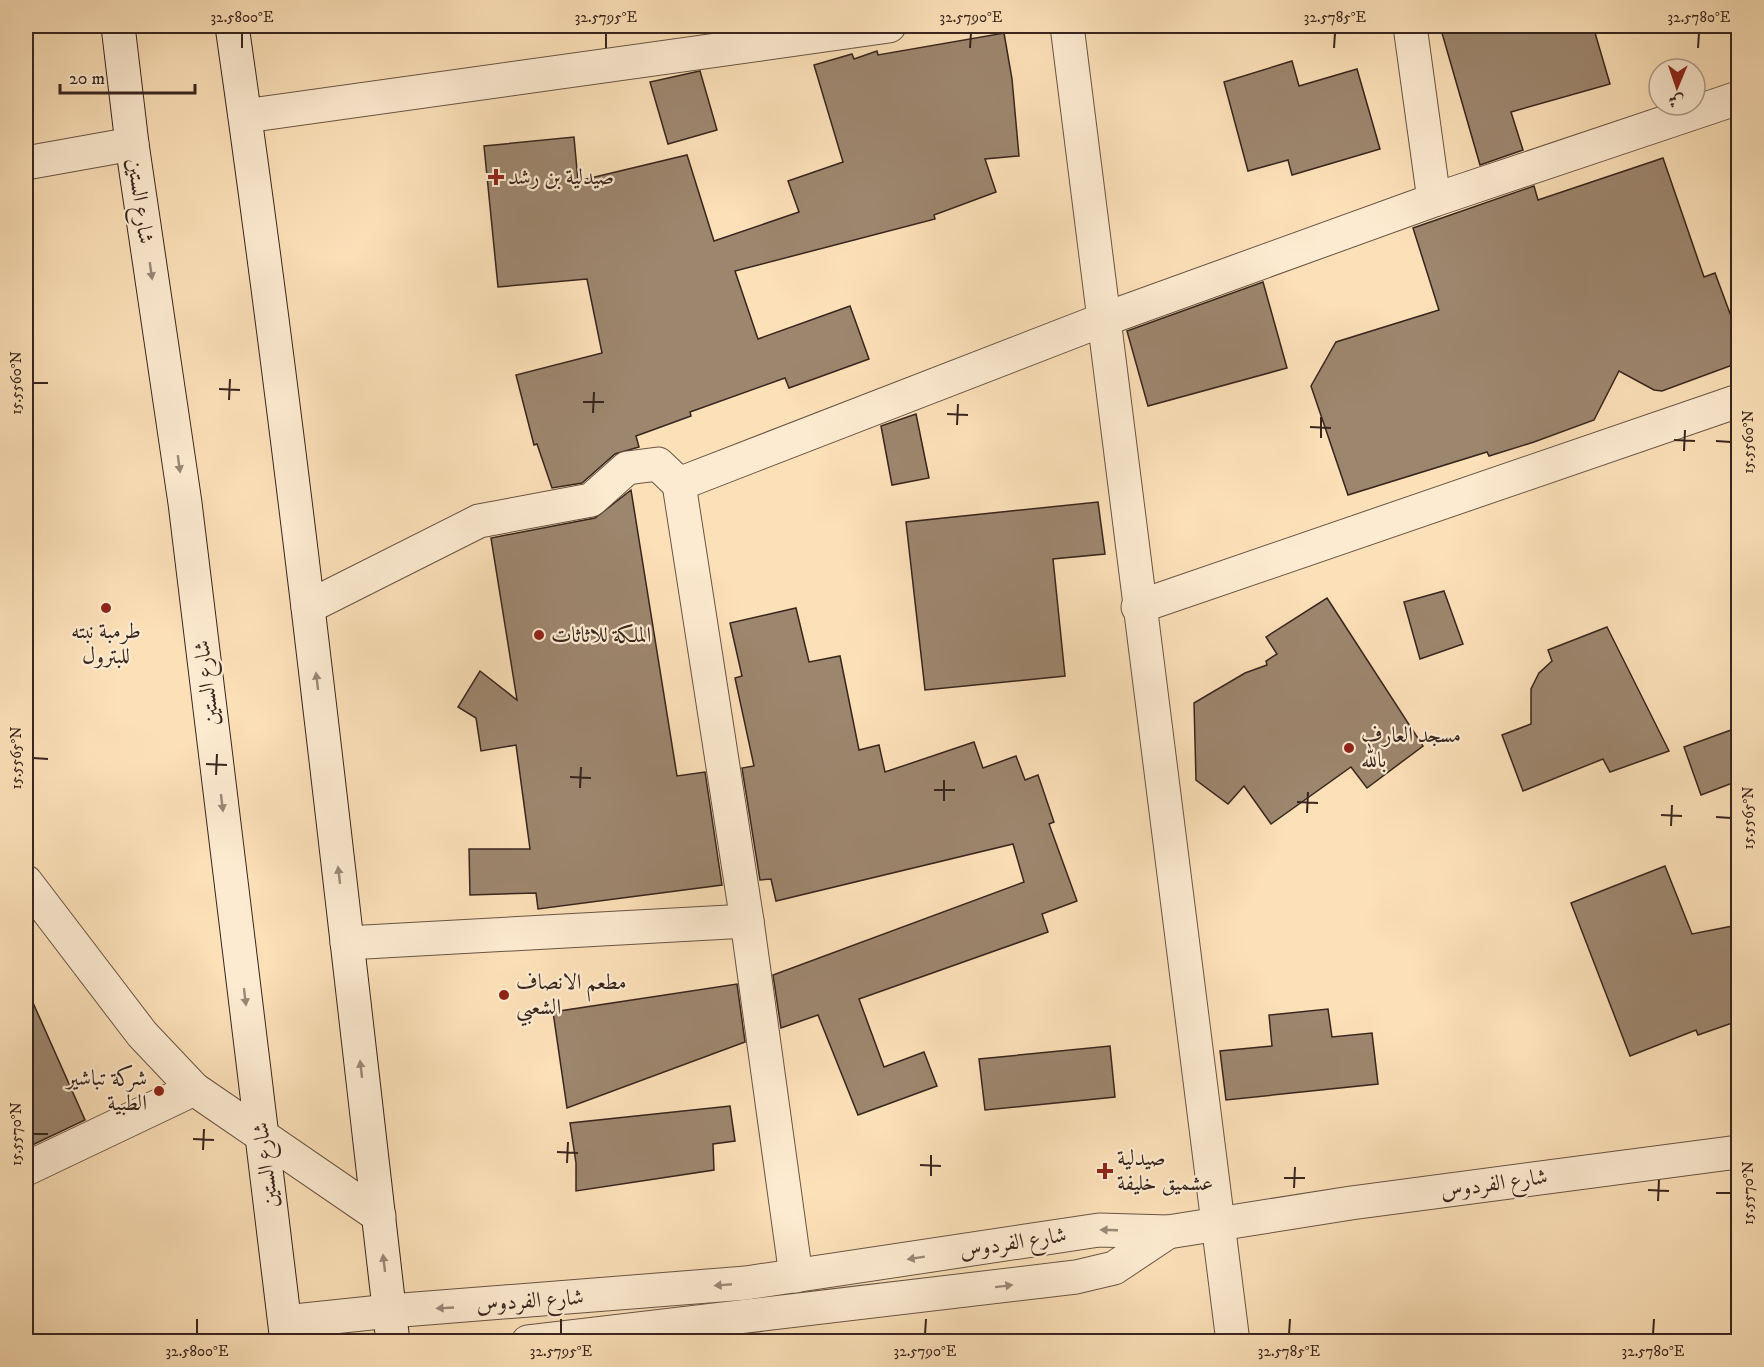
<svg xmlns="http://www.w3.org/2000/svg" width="1764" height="1367" font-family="'IM FELL DW Pica',Amiri,serif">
	<rect width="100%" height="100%" fill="#fce0b8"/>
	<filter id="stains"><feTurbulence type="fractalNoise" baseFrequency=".00333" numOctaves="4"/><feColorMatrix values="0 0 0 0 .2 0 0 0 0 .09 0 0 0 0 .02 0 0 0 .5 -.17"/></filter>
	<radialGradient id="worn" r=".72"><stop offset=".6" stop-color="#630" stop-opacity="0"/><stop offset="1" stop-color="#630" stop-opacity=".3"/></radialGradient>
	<!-- building -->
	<g fill="#9d866e" stroke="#37251e" stroke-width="1.5">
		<path d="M 1440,26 L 1593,26 L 1610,84 L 1511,112 L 1523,150 L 1480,165 Z"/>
		<path d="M 1004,33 L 1012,79 L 1019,156 L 985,159 L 996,192 L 934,215 L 935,219 L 735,271 L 758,339 L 850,306 L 869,359 L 789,388 L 785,378 L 690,412 L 691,416 L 636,436 L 639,447 L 615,454 L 582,483 L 552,488 L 537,444 L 534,445 L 516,375 L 602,353 L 587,279 L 498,287 L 484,146 L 574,137 L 578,181 L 687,155 L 714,241 L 799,212 L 788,181 L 843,162 L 814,65 L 852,54 L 854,59 L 877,51 L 878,55 Z"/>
		<path d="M 1292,61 L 1299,86 L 1357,69 L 1380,149 L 1292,175 L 1288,160 L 1248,171 L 1224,82 Z"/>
		<path d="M 700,71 L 717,130 L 668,144 L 650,82 Z"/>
		<path d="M 1663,158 L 1704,277 L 1715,273 L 1738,335 L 1738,363 L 1662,391 L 1654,390 L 1619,371 L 1594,420 L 1534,442 L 1489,456 L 1487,452 L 1348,495 L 1311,386 L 1336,342 L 1439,310 L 1413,228 L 1534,186 L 1538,200 Z"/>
		<path d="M 1263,282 L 1287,368 L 1148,406 L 1127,331 Z"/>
		<path d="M 916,414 L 929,478 L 892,485 L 881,426 Z"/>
		<path d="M 631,490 L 677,776 L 705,772 L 722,885 L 538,909 L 536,893 L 470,895 L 469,849 L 530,849 L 516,745 L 481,751 L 476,718 L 458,707 L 480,671 L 517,700 L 491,538 L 595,518 Z"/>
		<path d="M 1098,502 L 1105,554 L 1053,559 L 1065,676 L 925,690 L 906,522 Z"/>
		<path d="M 1444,591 L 1463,644 L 1420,659 L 1404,602 Z"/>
		<path d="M 1327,598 L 1423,746 L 1367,788 L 1351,767 L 1271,824 L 1244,786 L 1228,804 L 1196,780 L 1194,703 L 1245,673 L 1267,665 L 1266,661 L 1277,654 L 1266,637 Z"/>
		<path d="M 796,608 L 809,662 L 840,656 L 859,750 L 879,745 L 885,772 L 974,742 L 983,768 L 1016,756 L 1025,780 L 1038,775 L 1054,822 L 1049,824 L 1077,901 L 1042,914 L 1048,932 L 859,999 L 884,1067 L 924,1052 L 937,1086 L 858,1115 L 818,1015 L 781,1028 L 773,975 L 1024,882 L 1013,844 L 776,901 L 771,879 L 760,880 L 742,768 L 754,766 L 735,678 L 742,676 L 730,623 Z"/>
		<path d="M 1607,627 L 1669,751 L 1610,772 L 1603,759 L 1523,791 L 1502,735 L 1531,724 L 1531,689 L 1539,673 L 1552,661 L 1548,650 Z"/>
		<path d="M 1731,730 L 1738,754 L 1738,781 L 1701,795 L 1684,747 Z"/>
		<path d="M 1665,866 L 1692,934 L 1738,925 L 1738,1021 L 1698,1035 L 1696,1030 L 1630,1056 L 1571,903 Z"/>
		<path d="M 737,984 L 745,1042 L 567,1108 L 553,1012 Z"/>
		<path d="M 26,987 L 85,1120 L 26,1148 Z"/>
		<path d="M 1328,1009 L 1332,1037 L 1372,1033 L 1378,1084 L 1226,1100 L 1220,1051 L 1272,1046 L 1269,1015 Z"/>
		<path d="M 1110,1046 L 1115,1097 L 985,1110 L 979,1059 Z"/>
		<path d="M 730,1106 L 735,1141 L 713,1144 L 714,1170 L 576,1191 L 576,1163 L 570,1123 Z"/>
	</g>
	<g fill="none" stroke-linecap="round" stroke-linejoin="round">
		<defs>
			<g id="minor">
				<path d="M 1067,26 L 1233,1342"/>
				<path d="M 1410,26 L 1434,200"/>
				<path d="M 245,116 L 889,26"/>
				<path d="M 26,163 L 132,144"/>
				<path d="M 679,484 L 747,921 L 796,1276"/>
				<path d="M 308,607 L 479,521 L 591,500 L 627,468 L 658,464 L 679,484 L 1105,319 L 1434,200 L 1738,98"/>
				<path d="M 1138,607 L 1738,401"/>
				<path d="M 347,943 L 747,921"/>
				<path d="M 26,1169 L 194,1089"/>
			</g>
			<g id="tertiary">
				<path d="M 26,882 L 142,1034 L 194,1089 L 379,1216"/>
				<path d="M 285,1322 L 390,1311 L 746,1283 L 1099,1230 L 1168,1232 L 1351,1203 L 1738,1152"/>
				<path d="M 528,1342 L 1076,1277 L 1114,1268 L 1168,1232"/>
			</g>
			<g id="secondary">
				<path d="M 118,26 L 132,144 L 185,503 L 287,1342"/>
				<path d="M 232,26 C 295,463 342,903 393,1342"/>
			</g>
		</defs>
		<!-- minor casing -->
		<use href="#minor" stroke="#685444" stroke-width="35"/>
		<!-- tertiary casing -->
		<use href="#tertiary" stroke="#685444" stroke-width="35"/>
		<!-- secondary casing -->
		<use href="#secondary" stroke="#37251e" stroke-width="35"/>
		<!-- minor -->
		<use href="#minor" stroke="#fdebd1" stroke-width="33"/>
		<!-- tertiary -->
		<use href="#tertiary" stroke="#fdebd1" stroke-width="33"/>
		<!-- secondary -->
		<use href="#secondary" stroke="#fdebd1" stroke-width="33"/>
	</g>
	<!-- one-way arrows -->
	<defs><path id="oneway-solid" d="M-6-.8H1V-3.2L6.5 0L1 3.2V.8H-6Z" transform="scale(1.5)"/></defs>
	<g fill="#9a8878">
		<use href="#oneway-solid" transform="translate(151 271) rotate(82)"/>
		<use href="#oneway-solid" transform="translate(179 464) rotate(82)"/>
		<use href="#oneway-solid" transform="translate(317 681) rotate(-97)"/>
		<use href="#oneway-solid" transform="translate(222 803) rotate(83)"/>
		<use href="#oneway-solid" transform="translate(339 875) rotate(-97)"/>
		<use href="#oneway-solid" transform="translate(245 997) rotate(83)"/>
		<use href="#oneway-solid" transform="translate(361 1069) rotate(-97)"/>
		<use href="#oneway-solid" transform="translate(1109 1230) rotate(-178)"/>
		<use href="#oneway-solid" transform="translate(916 1258) rotate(171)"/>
		<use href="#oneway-solid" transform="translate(384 1263) rotate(-97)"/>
		<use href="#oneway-solid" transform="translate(723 1285) rotate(175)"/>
		<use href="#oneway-solid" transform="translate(1004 1286) rotate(-7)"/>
		<use href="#oneway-solid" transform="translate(445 1308) rotate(177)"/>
	</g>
	<!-- ticks -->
	<path fill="none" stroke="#37251e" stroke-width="2" d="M 242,48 L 242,33M 606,48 L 606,33M 970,48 L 971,33M 1334,48 L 1335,33M 1698,48 L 1699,33M 33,383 L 48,383M 219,389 L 240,390M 229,400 L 230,379M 583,402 L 604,402M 593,413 L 594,392M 947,414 L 968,415M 957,425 L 958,404M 1310,427 L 1331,428M 1321,438 L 1321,417M 1674,440 L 1695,441M 1716,441 L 1731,442M 1684,451 L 1685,430M 33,758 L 48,759M 206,764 L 227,765M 216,775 L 217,754M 570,777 L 591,778M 580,788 L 581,767M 934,790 L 955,790M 944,801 L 944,780M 1297,802 L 1318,803M 1307,813 L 1308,792M 1661,815 L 1682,816M 1716,817 L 1731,818M 1671,826 L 1672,805M 33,1134 L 48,1134M 193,1139 L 214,1140M 203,1150 L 204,1129M 557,1152 L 578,1153M 567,1163 L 568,1142M 920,1165 L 941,1166M 931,1176 L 931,1155M 1284,1178 L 1305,1178M 1294,1188 L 1295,1167M 1648,1190 L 1669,1191M 1716,1193 L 1731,1193M 1658,1201 L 1659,1180M 197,1334 L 197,1319M 561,1334 L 561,1319M 925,1334 L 926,1319M 1289,1334 L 1290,1319M 1653,1334 L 1654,1319"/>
	<!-- markers -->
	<g fill="#8f2418" stroke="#fdebd1" stroke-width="2">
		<path d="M493 168h6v6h6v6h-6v6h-6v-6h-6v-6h6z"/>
		<circle cx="106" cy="608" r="6"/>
		<circle cx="539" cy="635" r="6"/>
		<circle cx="1349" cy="748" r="6"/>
		<circle cx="504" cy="995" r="6"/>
		<circle cx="159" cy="1091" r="6"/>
		<path d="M1102 1162h6v6h6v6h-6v6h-6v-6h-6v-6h6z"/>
	</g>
	<g text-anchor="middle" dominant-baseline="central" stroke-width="4.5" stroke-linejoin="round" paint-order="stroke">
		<!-- poi labels -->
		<g font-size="22" fill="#37251e" stroke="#fdebd1" text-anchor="start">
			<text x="508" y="177">صيدلية بن رشد</text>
			<text x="106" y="631" text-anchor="middle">طرمبة نبته<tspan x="106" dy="25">للبترول</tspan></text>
			<text x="551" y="635">الملكة للاثاثات</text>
			<text x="1361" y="735">مسجد العارف<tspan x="1361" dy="25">بالله</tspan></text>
			<text x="516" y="982">مطعم الانصاف<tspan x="516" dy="25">الشعبي</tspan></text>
			<text x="147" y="1078" text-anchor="end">شركة تباشير<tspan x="147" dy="25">الطبية</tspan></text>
			<text x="1117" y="1158">صيدلية<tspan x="1117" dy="25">عشميق خليفة</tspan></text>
		</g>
		<!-- street labels -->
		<g font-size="22" fill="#37251e" stroke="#fdebd1">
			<text transform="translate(140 201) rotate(82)">شارع الستين</text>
			<text transform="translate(207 683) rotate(-97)">شارع الستين</text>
			<text transform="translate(266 1165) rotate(-97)">شارع الستين</text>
			<text transform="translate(1494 1184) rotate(-8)">شارع الفردوس</text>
			<text transform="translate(1013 1243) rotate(-9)">شارع الفردوس</text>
			<text transform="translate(530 1301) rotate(-4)">شارع الفردوس</text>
		</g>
	</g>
	<!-- margin -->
	<rect width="1764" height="1367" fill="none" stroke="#fce0b8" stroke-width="66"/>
	<!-- north arrow -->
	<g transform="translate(1677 87) rotate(182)"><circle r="28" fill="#fdebd1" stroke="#ae9c89" stroke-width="1.5"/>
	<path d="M0-4.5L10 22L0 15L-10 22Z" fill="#8f2418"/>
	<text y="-9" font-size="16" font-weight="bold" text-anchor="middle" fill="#37251e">ش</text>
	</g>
	<!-- scale -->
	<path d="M60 84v9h135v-9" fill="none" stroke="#37251e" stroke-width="3"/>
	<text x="69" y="84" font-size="18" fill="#37251e" stroke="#fdebd1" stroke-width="4.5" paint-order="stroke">20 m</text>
	<rect x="33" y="33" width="1698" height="1301" fill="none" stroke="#37251e" stroke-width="2"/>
	<g font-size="15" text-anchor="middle" fill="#37251e">
		<text x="242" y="22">32.5800°E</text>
		<text x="606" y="22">32.5795°E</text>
		<text x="971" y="22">32.5790°E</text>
		<text x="1335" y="22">32.5785°E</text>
		<text x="1699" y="22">32.5780°E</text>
		<text transform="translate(16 383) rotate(-90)" y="5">15.5560°N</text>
		<text transform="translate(1748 442) rotate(-90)" y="5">15.5560°N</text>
		<text transform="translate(16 758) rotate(-90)" y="5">15.5565°N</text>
		<text transform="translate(1748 818) rotate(-90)" y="5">15.5565°N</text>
		<text transform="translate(16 1134) rotate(-90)" y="5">15.5570°N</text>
		<text transform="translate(1748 1193) rotate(-90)" y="5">15.5570°N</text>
		<text x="197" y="1356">32.5800°E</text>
		<text x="561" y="1356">32.5795°E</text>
		<text x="925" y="1356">32.5790°E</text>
		<text x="1289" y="1356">32.5785°E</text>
		<text x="1653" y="1356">32.5780°E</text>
	</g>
	<rect width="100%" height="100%" filter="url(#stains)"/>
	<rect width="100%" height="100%" fill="url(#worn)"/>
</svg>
